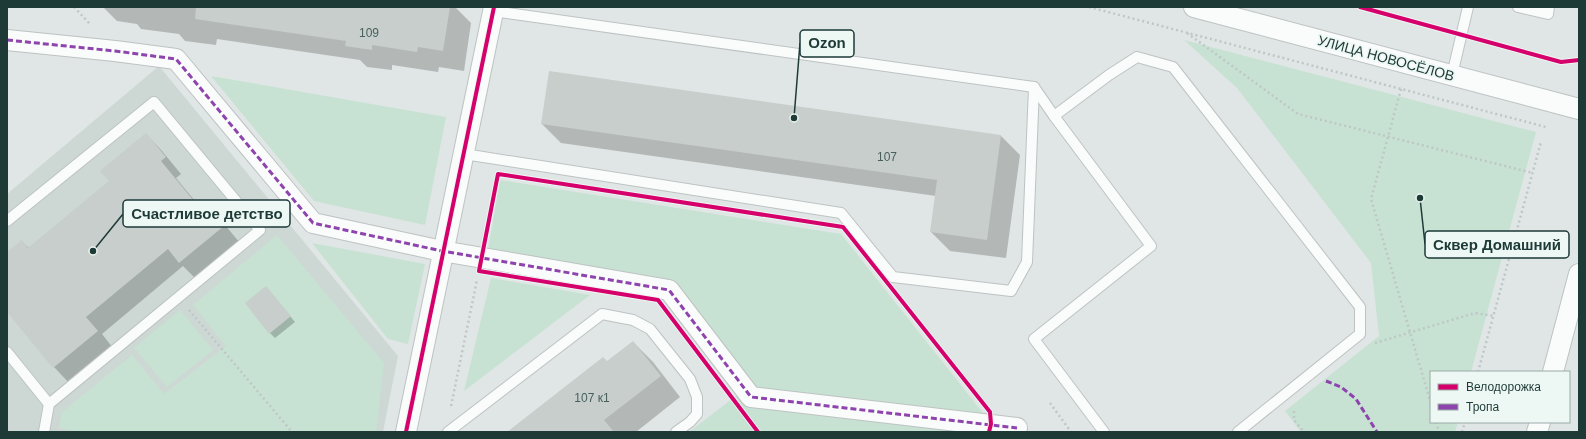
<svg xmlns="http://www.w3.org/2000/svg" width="1586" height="439" font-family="Helvetica,sans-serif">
	<rect width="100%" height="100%" fill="#e0e6e5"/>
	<!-- built -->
	<path fill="#cdd8d5" d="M 159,66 L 398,356 L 383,432 L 7,432 L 7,194 Z"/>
	<!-- green -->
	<g fill="#c7e2d3">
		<path d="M 1184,40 L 1536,132 L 1471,372 L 1431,372 L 1431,422 L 1458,422 L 1455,432 L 1301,432 L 1285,411 L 1379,336 L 1371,263 L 1237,88 Z"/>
		<path d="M 211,76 L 446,117 L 425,225 L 314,201 Z"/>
		<path d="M 500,180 L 841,234 L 983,413 L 980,432 L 689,432 L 750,385 L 670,284 L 488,250 Z"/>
		<path d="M 277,235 L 384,363 L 376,432 L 79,432 L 59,428 L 62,412 L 132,355 L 164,394 L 226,346 L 193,305 Z"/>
		<path d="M 312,243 L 425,264 L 408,344 L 388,339 Z"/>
		<path d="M 491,278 L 590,295 L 464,391 Z"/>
		<path d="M 180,310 L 213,350 L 167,387 L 134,348 Z"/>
	</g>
	<!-- shadow -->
	<g fill="#0003">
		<path d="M 103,7 L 455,7 L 471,23 L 464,71 L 439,67 L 438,72 L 392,65 L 392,70 L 367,67 L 360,60 L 217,39 L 216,45 L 185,41 L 179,34 L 141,29 L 137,24 L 117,21 Z"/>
		<path d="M 542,124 L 1001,136 L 1020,155 L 1006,258 L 950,251 L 931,232 L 936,196 L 561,143 Z"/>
		<path d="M 146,134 L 162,151 L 181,174 L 176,178 L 199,206 L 203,202 L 220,219 L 240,243 L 196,279 L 183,266 L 102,334 L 113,348 L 70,384 L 54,367 L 7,311 L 7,254 L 22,242 L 29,248 L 110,181 Z"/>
		<path d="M 266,287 L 295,322 L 275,338 L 270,333 Z"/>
		<path d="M 633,342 L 653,362 L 680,397 L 636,432 L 509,432 L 607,362 Z"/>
	</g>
	<!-- building -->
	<g fill="#c7cecc">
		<path d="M 196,7 L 450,7 L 443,51 L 418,47 L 417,52 L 372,45 L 372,50 L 345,46 L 346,41 L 195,19 Z"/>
		<path d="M 549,71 L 1001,135 L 987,240 L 930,232 L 937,180 L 541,124 Z"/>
		<path d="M 146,133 L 166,157 L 161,161 L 198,206 L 203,201 L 224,226 L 179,263 L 168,249 L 86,317 L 98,331 L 53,368 L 7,312 L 7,252 L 22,240 L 28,248 L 109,181 L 100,171 Z"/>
		<path d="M 266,286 L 291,316 L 269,334 L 245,303 Z"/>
		<path d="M 633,341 L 661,376 L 604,420 L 614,432 L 507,432 L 603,357 L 607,361 Z"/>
	</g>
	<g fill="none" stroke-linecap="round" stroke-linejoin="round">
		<defs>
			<g id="lane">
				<path d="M 1518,7 L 1548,14 L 1549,7"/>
				<path d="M 493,11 L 1034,87 L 1054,116"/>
				<path d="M 1452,75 L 1468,7"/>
				<path d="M 464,154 L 841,213 L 893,277 L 1011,291 L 1027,262 L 1034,87"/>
				<path d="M 7,221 L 154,102 L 260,230 L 49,404 L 44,432"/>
				<path d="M 7,352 L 49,404"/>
				<path d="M 448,432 L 602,314 L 633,320 L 650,329 L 690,379 L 697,397 L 697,414 L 690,422 L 676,432"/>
				<path d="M 1104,432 L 1034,339 L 1151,246 L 1054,116 L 1109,75 L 1137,57 L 1173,67 L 1360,307 L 1360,334 L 1238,432"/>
			</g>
			<g id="street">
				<path d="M 1194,7 L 1579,109"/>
				<path d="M 7,40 L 115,51 L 176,59 L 313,223 L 442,251 L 669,290 L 751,397 L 1017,428"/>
				<path d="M 1553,372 L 1579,274"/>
				<path d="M 406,432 L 494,7"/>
				<path d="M 1537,432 L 1540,422"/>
			</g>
		</defs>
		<!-- lane casing -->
		<use href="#lane" stroke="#bdc3c2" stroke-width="12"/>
		<!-- street casing -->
		<use href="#street" stroke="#bdc3c2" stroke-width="22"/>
		<!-- path -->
		<g stroke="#bec7c6" stroke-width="2.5" stroke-dasharray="2 3" stroke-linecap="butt">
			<path d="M 74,7 L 90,24"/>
			<path d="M 1089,7 L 1546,127"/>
			<path d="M 1187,33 L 1298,114 L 1533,173"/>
			<path d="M 1401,89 L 1371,199 L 1431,404"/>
			<path d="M 189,310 L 292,432"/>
			<path d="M 1375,343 L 1475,313 L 1494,316"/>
			<path d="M 1478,372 L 1541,142"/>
			<path d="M 1050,403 L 1071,432"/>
			<path d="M 451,406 L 477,280"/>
			<path d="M 1294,411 L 1294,420 L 1304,432"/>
			<path d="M 1436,422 L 1439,432"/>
			<path d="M 1462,432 L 1465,422"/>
		</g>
		<!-- lane -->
		<use href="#lane" stroke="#fafbfb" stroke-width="10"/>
		<!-- street -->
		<use href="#street" stroke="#fafbfb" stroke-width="20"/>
		<!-- quiet -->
		<g stroke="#8e44ad" stroke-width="3" stroke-dasharray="6 3" stroke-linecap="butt">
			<path d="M 7,40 L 115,51 L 176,59 L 313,223 L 442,251 L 669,290 L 751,397 L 1017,428"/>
			<path d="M 1326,381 L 1341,387 L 1356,399 L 1377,432"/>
		</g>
		<defs>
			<g id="cycleway">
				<path d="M 1360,7 L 1561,62 L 1579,60"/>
				<path d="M 406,432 L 494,7"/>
				<path d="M 758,432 L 658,300 L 479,271 L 498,174 L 843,227 L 990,412 L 991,424 L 989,432"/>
			</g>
		</defs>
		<!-- cycleway casing -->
		<use href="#cycleway" stroke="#edf7f3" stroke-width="6"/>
		<!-- cycleway -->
		<use href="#cycleway" stroke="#d6006c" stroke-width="4"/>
	</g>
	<g text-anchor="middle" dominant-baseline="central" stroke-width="3.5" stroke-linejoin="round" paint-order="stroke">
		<!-- number labels -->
		<g font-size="12" fill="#48605d">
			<text x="369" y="33">109</text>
			<text x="887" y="157">107</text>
			<text x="592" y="398">107 к1</text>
		</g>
		<!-- street labels -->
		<g font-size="14" fill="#1d3a37" stroke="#edf7f3">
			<text transform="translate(1386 58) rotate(15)">УЛИЦА НОВОСЁЛОВ</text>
		</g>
	</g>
	<!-- callouts -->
	<path fill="none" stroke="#1d3a37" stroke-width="1.5" d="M794 118L800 43M93 251L123 214M1420 198L1425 244"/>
	<g fill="#1d3a37" stroke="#edf7f3" stroke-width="1.5">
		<circle cx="794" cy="118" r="4"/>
		<circle cx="93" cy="251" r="4"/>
		<circle cx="1420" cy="198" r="4"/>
	</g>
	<g fill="#edf7f3" stroke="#1d3a37" stroke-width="1.5">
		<rect x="800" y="30" width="54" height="27" rx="4"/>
		<rect x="123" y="200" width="167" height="27" rx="4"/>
		<rect x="1425" y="231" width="144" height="27" rx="4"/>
	</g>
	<g font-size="15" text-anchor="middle" font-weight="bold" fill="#1d3a37">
		<text x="827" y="48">Ozon</text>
		<text x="207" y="219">Счастливое детство</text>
		<text x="1497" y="250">Сквер Домашний</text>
	</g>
	<!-- border -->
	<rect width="1586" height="439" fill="none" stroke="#1d3a37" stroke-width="16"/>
	<!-- legend -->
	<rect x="1430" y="371" width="140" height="52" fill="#edf7f3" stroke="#9aaba8"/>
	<rect x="1438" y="384" width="20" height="6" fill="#d6006c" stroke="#9aaba8"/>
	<text x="1466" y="391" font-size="12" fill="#1d3a37">Велодорожка</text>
	<rect x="1438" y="404" width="20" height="6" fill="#8e44ad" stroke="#9aaba8"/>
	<text x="1466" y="411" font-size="12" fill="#1d3a37">Тропа</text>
</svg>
